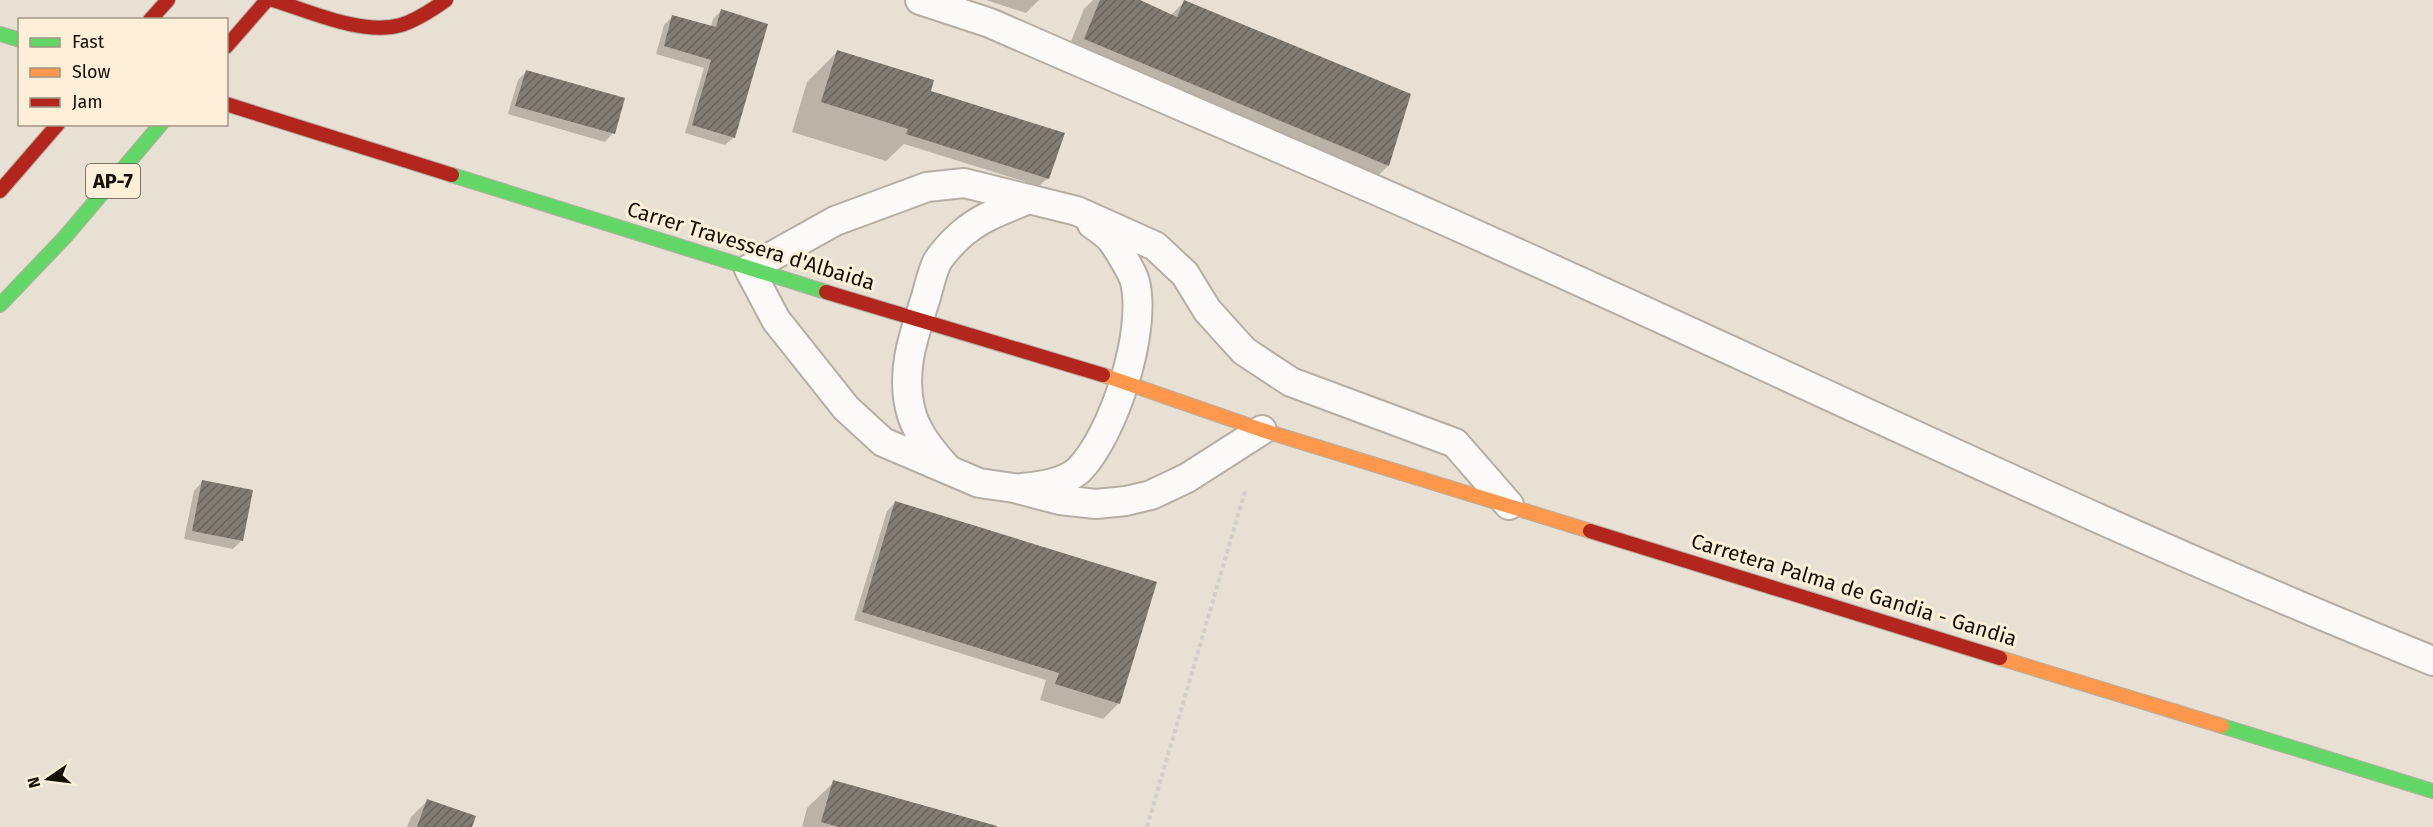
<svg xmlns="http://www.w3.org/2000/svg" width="2433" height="827" font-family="'Fira Sans',sans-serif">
	<defs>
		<pattern id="building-hatch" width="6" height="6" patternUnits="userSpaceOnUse" patternTransform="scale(1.5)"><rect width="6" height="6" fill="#807c71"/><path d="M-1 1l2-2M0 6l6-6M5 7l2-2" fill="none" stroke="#68645b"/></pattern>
	</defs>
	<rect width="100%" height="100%" fill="#e8e0d2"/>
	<!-- shadow -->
	<g fill="#0003">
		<path d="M 986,0 L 1039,0 L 1026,13 Z"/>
		<path d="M 1093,0 L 1136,0 L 1171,15 L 1184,2 L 1410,95 L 1388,166 L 1365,188 L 1063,61 L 1084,9 Z"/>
		<path d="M 721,11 L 734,137 L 725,145 L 685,133 L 704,68 L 656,54 L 664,25 L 673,16 L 711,27 L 713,19 Z"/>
		<path d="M 837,52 L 929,92 L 1048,178 L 1039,186 L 904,144 L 886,161 L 792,132 L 807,82 Z"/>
		<path d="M 526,72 L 613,133 L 605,142 L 508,114 L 518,80 Z"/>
		<path d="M 202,482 L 242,540 L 233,549 L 184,539 L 194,491 Z"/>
		<path d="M 895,503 L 1119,703 L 1103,719 L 1040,700 L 1046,680 L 854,620 L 887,511 Z"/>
		<path d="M 834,782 L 994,827 L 802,827 L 807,808 Z"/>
		<path d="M 427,801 L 470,827 L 407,827 L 411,817 Z"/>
	</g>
	<!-- building -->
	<g fill="url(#building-hatch)">
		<path d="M 1100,0 L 1140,0 L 1177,17 L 1184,0 L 1411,94 L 1389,166 L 1084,39 Z"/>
		<path d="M 721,9 L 768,24 L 735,138 L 692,125 L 711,60 L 664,46 L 672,15 L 716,27 Z"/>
		<path d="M 837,50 L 934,80 L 931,91 L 1065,133 L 1049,179 L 906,134 L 908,129 L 821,102 Z"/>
		<path d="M 526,70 L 625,98 L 615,134 L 515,106 Z"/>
		<path d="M 202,480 L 253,490 L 243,541 L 192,531 Z"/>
		<path d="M 895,501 L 1157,582 L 1120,704 L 1055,684 L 1059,673 L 862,612 Z"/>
		<path d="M 833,780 L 997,826 L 997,827 L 839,827 L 821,822 Z"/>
		<path d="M 427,799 L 476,816 L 472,827 L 417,827 Z"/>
	</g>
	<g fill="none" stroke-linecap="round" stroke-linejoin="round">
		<defs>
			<g id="lane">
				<path d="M 920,0 L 990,23 C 1140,89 1291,152 1441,219 C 1772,366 2097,526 2433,661"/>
				<path d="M 1262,430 L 1187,478 L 1151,495 L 1126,501 L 1096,504 L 1060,500 L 1014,488 L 979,483 L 883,442 L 846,408 L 776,320 L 749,269 L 835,221 L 927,187 L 964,183 L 1077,211 L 1155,246 L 1185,274 L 1207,310 L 1244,351 L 1291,382 L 1455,443 L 1509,505"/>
				<path d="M 945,466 C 930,449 915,431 910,408 C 901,369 914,335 926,297 C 929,286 932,273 937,262 C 943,252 958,236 968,229 C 986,215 1008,208 1029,199"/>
				<path d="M 1023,488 C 1041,486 1065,483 1079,470 C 1114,434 1147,331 1135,282 C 1133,273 1116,245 1110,238 C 1105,233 1098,228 1092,224"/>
			</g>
			<g id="fast">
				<path d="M 0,34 L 20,40"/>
				<path d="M 452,175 L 826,292"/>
				<path d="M 0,305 L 65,237 L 161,124"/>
				<path d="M 2222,726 L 2433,791"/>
			</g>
			<g id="slow">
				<path d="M 1103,375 L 1262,430 L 1590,531"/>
				<path d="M 2000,658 L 2222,726"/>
			</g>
			<g id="jam">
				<path d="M 273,0 C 309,11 363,36 401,25 C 417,20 432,10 446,0"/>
				<path d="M 150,20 L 168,0"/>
				<path d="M 226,47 L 267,0"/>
				<path d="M 226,104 L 452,175"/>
				<path d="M 0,191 L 58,124"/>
				<path d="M 826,292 L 1103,375"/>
				<path d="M 1590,531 L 2000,658"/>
			</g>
		</defs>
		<!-- lane casing -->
		<use href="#lane" stroke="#b5aea4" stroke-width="32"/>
		<!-- fast casing -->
		<use href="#fast" stroke="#b5aea4" stroke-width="16"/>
		<!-- slow casing -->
		<use href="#slow" stroke="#b5aea4" stroke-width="16"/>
		<!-- jam casing -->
		<use href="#jam" stroke="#b5aea4" stroke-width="16"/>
		<!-- path -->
		<path stroke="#d2cfcb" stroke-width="4" stroke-dasharray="4.5 3" stroke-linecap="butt" d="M 1147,827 L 1245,491"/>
		<!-- lane -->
		<use href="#lane" stroke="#fcfaf8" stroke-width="28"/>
		<!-- fast -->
		<use href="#fast" stroke="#63d668" stroke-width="14"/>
		<!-- slow -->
		<use href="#slow" stroke="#ff974d" stroke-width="14"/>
		<!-- jam -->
		<use href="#jam" stroke="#b3261e" stroke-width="14"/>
	</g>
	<g text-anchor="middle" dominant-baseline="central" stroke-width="6" stroke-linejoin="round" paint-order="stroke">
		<!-- shield labels -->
		<rect fill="#fdefd7" stroke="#5b5346" stroke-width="1.5" x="86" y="164" width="54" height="34" rx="4.5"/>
		<g font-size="20" font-weight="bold" fill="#151008">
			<text x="113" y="181">AP-7</text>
		</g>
		<!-- street labels -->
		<g font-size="21" fill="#151008" stroke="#fdefd7">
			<text transform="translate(751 246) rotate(17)">Carrer Travessera d'Albaida</text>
			<text transform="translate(1854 590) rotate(17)">Carretera Palma de Gandia - Gandia</text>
		</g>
	</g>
	<!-- legend -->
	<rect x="18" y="18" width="210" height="108" fill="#fdefd7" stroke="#a09684" stroke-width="1.5"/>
	<rect x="30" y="38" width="30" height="9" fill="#63d668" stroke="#a09684" stroke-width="1.5"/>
	<text x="72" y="48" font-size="18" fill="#151008">Fast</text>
	<rect x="30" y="68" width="30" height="9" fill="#ff974d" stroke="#a09684" stroke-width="1.5"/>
	<text x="72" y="78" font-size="18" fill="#151008">Slow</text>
	<rect x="30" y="98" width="30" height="9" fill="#b3261e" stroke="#a09684" stroke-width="1.5"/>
	<text x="72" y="108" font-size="18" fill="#151008">Jam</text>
	<!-- north arrow -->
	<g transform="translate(48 779) rotate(256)" stroke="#fdefd7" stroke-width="4.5" paint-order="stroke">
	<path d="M0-4.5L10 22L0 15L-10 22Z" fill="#151008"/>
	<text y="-9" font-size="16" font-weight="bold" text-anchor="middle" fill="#151008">N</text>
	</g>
</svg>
